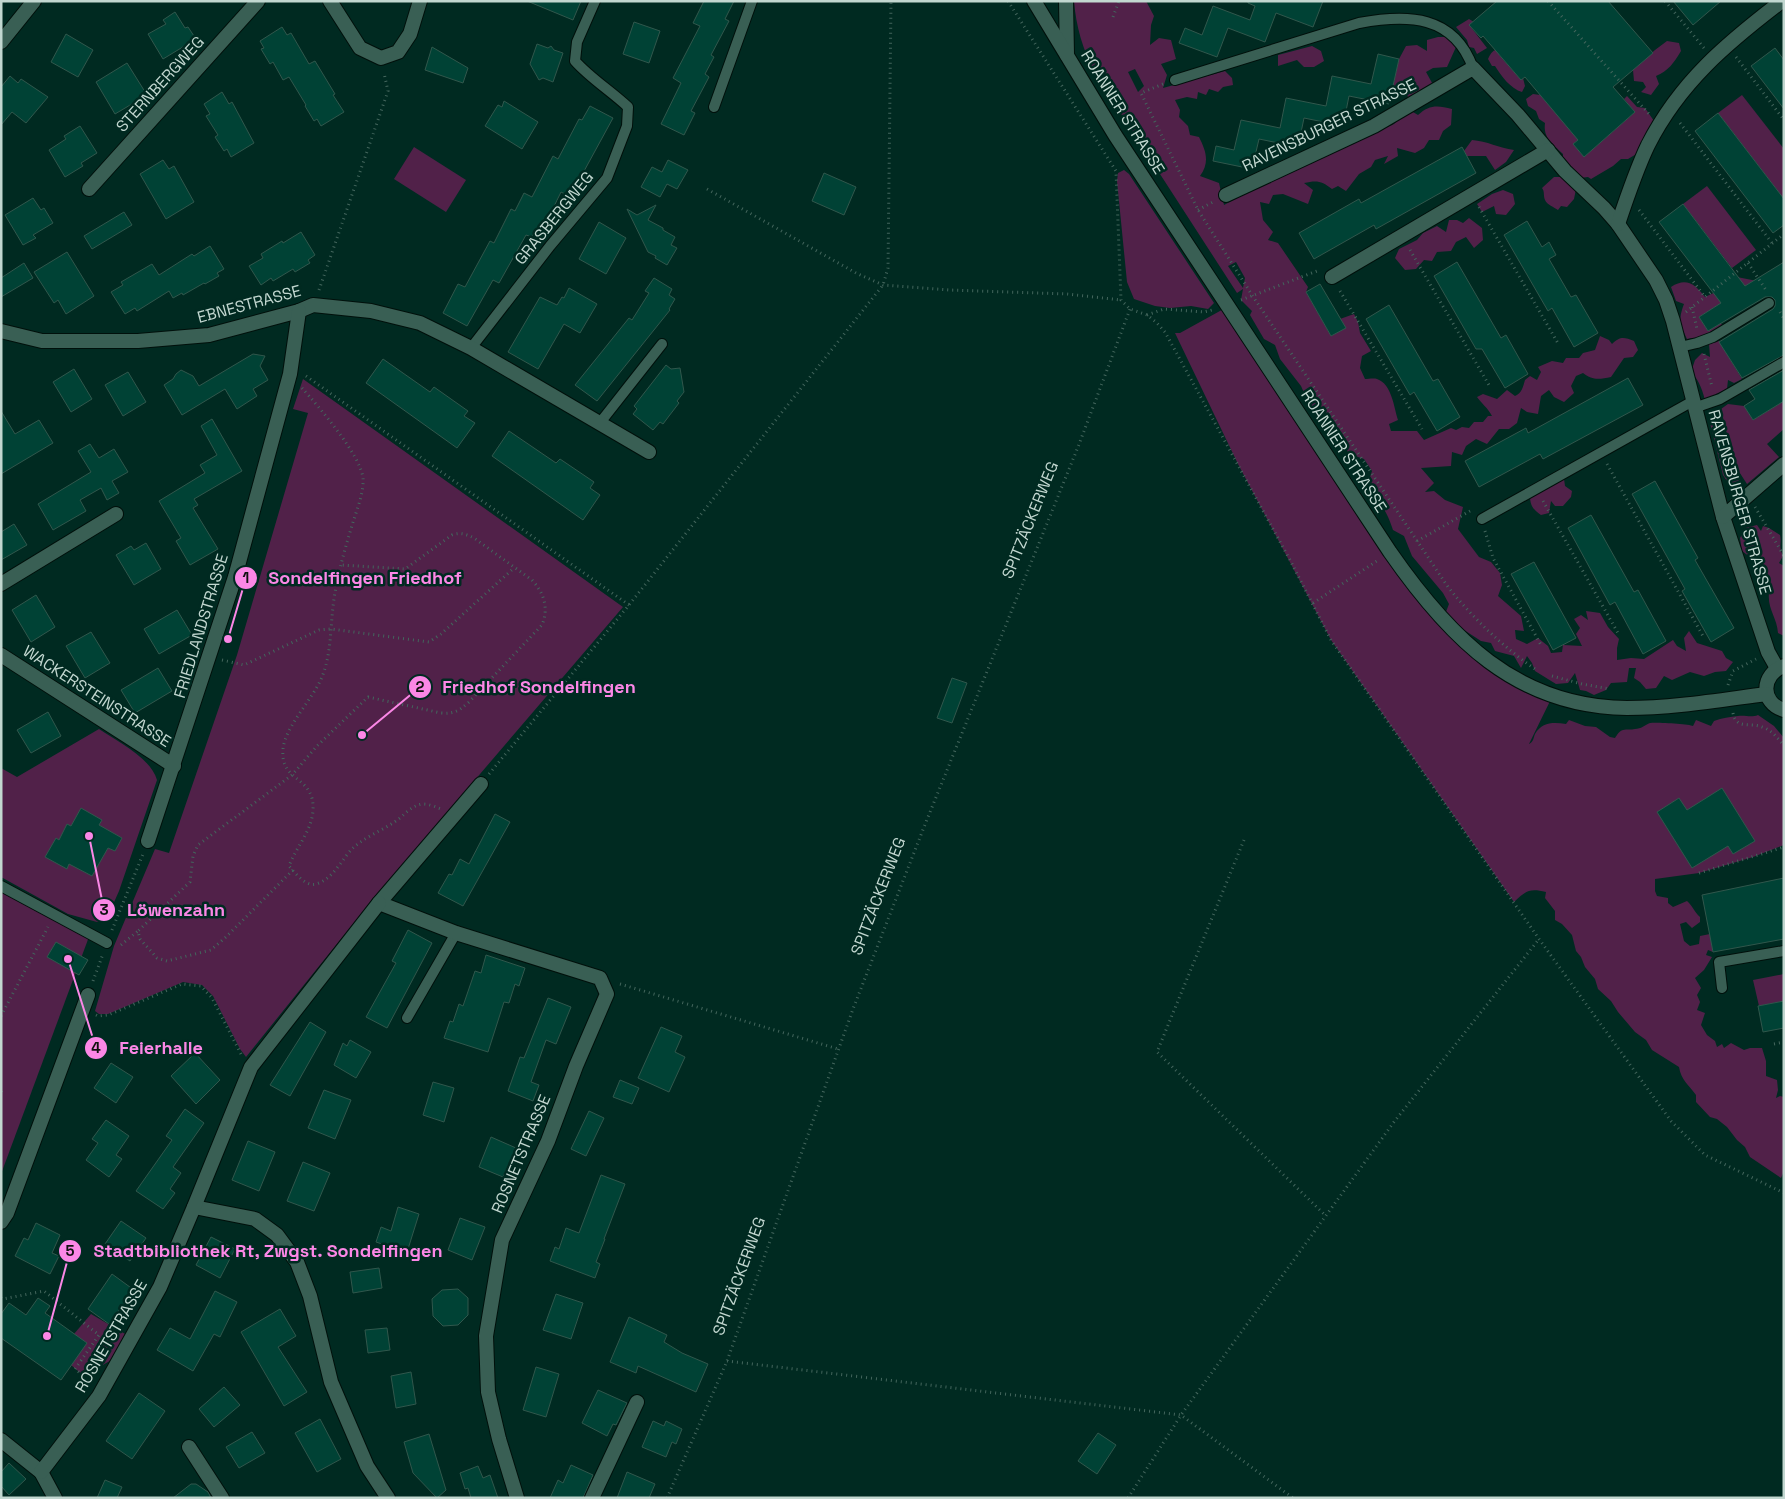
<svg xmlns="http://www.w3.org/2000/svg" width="1785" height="1499" font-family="'Space Grotesk',sans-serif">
	<rect width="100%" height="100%" fill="#002a21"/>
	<!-- green -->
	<g fill="#512149" fill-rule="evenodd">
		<path d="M 1074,1 L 1146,1 L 1154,16 L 1151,25 L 1150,45 L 1159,38 L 1171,40 L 1176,59 L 1161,64 L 1167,75 L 1163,88 L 1225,71 L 1232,78 L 1233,85 L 1223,87 L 1218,92 L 1209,89 L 1206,95 L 1198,92 L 1197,99 L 1187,97 L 1175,100 L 1180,110 L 1179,117 L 1188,126 L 1190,135 L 1199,137 C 1206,151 1210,162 1200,176 L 1219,183 L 1224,205 L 1348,139 L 1361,140 L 1374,126 C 1394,130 1396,123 1406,108 L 1418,115 C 1429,105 1437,105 1452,109 L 1451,125 L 1443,131 L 1439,140 L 1429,140 L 1424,148 L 1415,153 L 1397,148 L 1398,156 L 1384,164 L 1388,156 L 1375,160 L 1371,167 L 1359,174 L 1346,191 L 1338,186 L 1332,189 C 1322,181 1317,180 1304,183 L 1313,190 L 1308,204 L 1283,194 L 1273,195 L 1269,204 L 1260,202 L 1263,220 L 1273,232 L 1268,240 L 1278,243 L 1308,287 L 1306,292 L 1331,336 L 1345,328 L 1340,319 L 1354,314 L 1358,322 L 1360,333 L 1371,351 L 1362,356 L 1360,368 L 1365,379 C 1368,379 1374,378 1377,379 C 1392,384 1394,408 1398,420 L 1389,424 L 1391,431 L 1417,431 L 1424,440 L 1451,428 L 1456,430 L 1462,427 L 1469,428 L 1474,422 L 1483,422 L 1488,416 L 1492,416 C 1488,408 1482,404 1477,397 L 1483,394 L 1497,399 L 1507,390 L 1515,396 C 1522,393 1523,387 1525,380 L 1530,376 L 1537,380 L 1541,372 L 1538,367 L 1552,361 L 1563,363 L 1566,358 L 1579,358 L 1583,353 L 1595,350 L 1600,336 L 1609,340 L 1612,344 C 1620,336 1624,337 1634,341 L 1638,350 L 1633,357 L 1624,358 L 1611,377 C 1600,379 1593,381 1583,373 L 1576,376 L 1571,386 L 1574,393 L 1564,402 L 1554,397 L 1549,390 L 1541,396 L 1538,414 L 1527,412 L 1521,408 L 1517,423 L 1509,429 L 1499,429 L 1487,444 L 1476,439 L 1466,446 L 1462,455 L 1452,452 L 1451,466 L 1421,468 L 1434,483 L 1425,492 L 1434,491 L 1445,500 L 1463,507 L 1458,529 L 1479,557 L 1491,562 L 1500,573 L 1502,585 L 1498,596 L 1521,616 L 1524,631 L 1515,630 L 1516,639 L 1527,644 L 1538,638 L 1548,646 L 1551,653 L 1562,652 L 1563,645 L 1582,646 L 1576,634 L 1580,628 L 1574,619 L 1581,615 L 1588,620 L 1586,611 L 1600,613 L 1608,627 L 1619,639 L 1617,648 L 1617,660 L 1631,658 L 1644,659 L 1673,640 L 1677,646 L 1686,651 L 1684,638 L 1689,631 L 1697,643 L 1722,651 L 1726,658 L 1733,662 L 1726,671 L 1715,672 L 1704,676 L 1690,672 L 1672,680 L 1664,676 L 1656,688 L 1646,689 L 1640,682 L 1634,678 L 1636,668 L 1629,668 L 1627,682 L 1611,683 L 1606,690 L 1594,695 L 1586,691 L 1580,690 L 1575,673 L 1568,683 L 1556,684 L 1535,671 L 1532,663 L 1527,656 L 1521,668 L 1514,656 L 1495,651 L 1491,643 L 1481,641 L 1444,617 L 1449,604 L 1443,593 L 1412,556 L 1404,536 L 1393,530 C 1387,513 1385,507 1369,497 L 1368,483 L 1372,471 L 1364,459 L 1349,454 L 1343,444 L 1332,435 L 1319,414 L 1309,404 L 1301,386 L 1280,359 L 1275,345 L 1264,339 L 1250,315 L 1252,311 L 1241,300 L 1243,289 L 1237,293 L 1094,72 C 1083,49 1076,27 1074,1 ZM 1135,69 L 1144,86 L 1138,92 L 1128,72 ZM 1236,262 L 1245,278 L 1243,288 L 1228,266 Z"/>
		<path d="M 1469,19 L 1474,22 L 1470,26 L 1487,48 L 1477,54 L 1474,48 L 1469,47 L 1467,40 L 1456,27 Z"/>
		<path d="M 1438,37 L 1448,37 L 1456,47 L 1447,67 L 1433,68 L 1426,72 L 1436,90 L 1413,104 L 1404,91 L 1393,86 L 1399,59 L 1406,46 L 1417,45 L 1427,51 L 1427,40 Z"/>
		<path d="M 1667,41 L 1679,43 L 1681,51 C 1674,63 1668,71 1656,76 L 1659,84 L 1651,95 L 1641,92 L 1646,87 L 1643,82 L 1634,81 L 1633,70 L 1655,50 Z"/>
		<path d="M 1312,46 L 1321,51 L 1324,61 L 1314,67 L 1304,67 L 1297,60 L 1278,66 L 1278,55 Z"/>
		<path d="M 1508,47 L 1499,55 L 1521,80 L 1523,78 L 1525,86 L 1522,92 C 1511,89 1501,76 1495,66 L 1492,66 L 1488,59 C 1492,49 1498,48 1508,47 Z"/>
		<path d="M 1533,94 L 1540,95 L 1579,139 L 1573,144 L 1584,157 L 1635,112 L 1624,99 L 1627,96 L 1637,107 L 1645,108 L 1654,121 L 1645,143 L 1639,147 L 1638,153 L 1628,159 L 1621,159 L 1613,166 L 1591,179 L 1588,177 L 1580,178 L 1563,162 L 1563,154 C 1552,143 1543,138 1545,123 L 1539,119 L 1536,111 L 1528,106 L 1526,99 Z"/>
		<path d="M 1742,95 L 1784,149 L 1784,199 L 1718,113 Z"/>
		<path d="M 1472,140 C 1487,141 1499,148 1514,150 L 1506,162 L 1495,170 L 1486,156 L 1467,156 L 1464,151 Z"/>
		<path d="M 414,147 L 466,180 L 446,212 L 394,179 Z"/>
		<path d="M 1124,170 L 1129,174 L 1214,303 L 1208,309 L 1191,306 L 1170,308 L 1155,306 L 1134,299 L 1127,282 L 1117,181 L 1118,173 Z"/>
		<path d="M 1554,177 L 1564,177 L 1576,189 L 1574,199 L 1567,207 L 1561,206 L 1558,210 C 1554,207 1547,205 1545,200 C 1543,195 1545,192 1542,188 Z"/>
		<path d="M 1707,186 L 1756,250 L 1732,268 L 1683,204 Z"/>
		<path d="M 1503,190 L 1513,194 L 1515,204 L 1506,215 L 1496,214 L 1494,206 L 1482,212 L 1477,204 L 1492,194 Z"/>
		<path d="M 1469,218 L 1482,228 L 1483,240 L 1474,248 L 1466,237 L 1456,242 L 1451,251 L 1437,252 L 1432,261 L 1424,260 L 1416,269 L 1405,270 L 1395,258 L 1399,249 L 1417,240 L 1423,233 L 1437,226 L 1446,232 L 1449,220 L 1457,220 L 1463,223 Z"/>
		<path d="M 1732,276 L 1757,281 L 1699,317 L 1708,331 L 1721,323 L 1723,328 L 1703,343 L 1692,338 L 1687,339 C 1680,324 1678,320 1684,304 L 1676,301 L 1671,287 C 1686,277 1695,284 1705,297 L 1724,288 Z"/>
		<path d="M 1229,306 L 1448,627 L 1553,695 L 1529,744 C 1534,741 1533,739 1535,734 C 1542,722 1553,722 1566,724 L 1569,720 L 1585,726 L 1596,727 L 1610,737 L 1615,738 C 1617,735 1619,731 1623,730 C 1627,729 1631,730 1635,729 C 1641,729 1645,725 1650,723 C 1655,722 1689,724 1693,726 L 1696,720 L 1711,726 L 1714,721 C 1722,718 1730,717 1738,716 C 1746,715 1751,718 1758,715 L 1774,726 L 1784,738 L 1784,845 L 1753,857 L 1699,873 L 1655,879 L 1655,891 L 1657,896 L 1668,898 L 1668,903 L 1673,907 L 1687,901 C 1693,906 1694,912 1700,917 L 1700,922 L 1692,928 L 1686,922 L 1680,924 L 1684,941 L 1690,946 L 1699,944 L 1700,936 L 1710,934 L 1713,952 L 1708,950 L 1706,955 L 1712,957 L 1704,970 L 1695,978 L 1701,988 L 1697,995 L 1700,1002 L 1697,1010 L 1705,1013 L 1701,1025 L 1707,1035 L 1715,1041 L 1717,1047 L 1722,1044 L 1724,1048 L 1731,1043 L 1744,1050 L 1750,1048 L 1762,1048 L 1766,1061 L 1766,1076 L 1777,1080 L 1778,1090 L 1776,1098 L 1780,1096 L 1784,1097 L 1784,1171 L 1781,1178 L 1750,1157 L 1745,1147 L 1737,1140 L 1727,1127 L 1717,1119 L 1710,1117 L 1696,1102 L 1696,1095 C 1689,1085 1681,1080 1679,1067 L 1652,1050 L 1646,1040 L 1635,1032 L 1618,1012 L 1611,1001 L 1598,989 L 1595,979 L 1585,967 L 1581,957 L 1576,951 L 1572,935 L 1562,924 L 1555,920 L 1555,911 L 1545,898 L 1546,892 C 1529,888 1526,891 1514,902 L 1331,640 L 1238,464 L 1175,333 L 1180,333 Z"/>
		<path d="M 1719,341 L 1742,379 L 1734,383 L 1728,380 L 1727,389 L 1716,394 L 1715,400 L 1706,404 C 1703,392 1700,381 1691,372 L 1695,360 L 1702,353 L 1710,357 L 1709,344 Z"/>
		<path d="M 303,379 L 623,607 L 373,899 L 246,1057 L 240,1049 L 213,996 L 202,985 L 183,982 L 108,1014 L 99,1014 L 95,1011 L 114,946 L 155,849 L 169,853 L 237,655 L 308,413 L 293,409 Z"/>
		<path d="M 1784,401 L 1784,429 L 1767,444 L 1779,457 L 1747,484 L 1734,464 L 1721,409 L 1728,404 L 1744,406 L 1753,420 Z"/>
		<path d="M 1715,414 L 1731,467 L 1743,488 L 1739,491 L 1732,489 L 1723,475 L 1709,419 Z"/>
		<path d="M 1545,477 L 1556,477 L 1564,479 L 1565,486 L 1572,491 L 1571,497 L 1563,506 L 1555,506 L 1551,501 L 1549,513 L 1541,515 C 1533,509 1530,506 1530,495 L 1540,493 L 1540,486 Z"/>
		<path d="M 1757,525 L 1761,531 L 1763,526 L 1769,528 L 1780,535 C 1782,544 1778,545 1783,556 L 1779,563 L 1784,566 L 1784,636 L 1778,633 C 1777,616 1765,607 1770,588 L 1763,579 L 1760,570 L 1754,560 L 1742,551 L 1740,538 L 1745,528 Z"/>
		<path d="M 99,729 C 117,741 151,758 157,780 L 119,891 L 107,918 L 97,922 L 68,914 L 1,877 L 1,768 L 17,777 Z"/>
		<path d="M 1,887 L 90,934 L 1,1174 Z"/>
		<path d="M 1784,974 L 1784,1001 L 1759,1006 L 1753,980 Z"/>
		<path d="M 91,1314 L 132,1338 L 125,1352 L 84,1376 L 71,1365 L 74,1334 Z"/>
	</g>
	<!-- building -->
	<g fill="#004235" stroke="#30574c">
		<path d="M 527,1 L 581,1 L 573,20 Z"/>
		<path d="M 704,1 L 734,1 L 725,19 L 729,21 L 711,55 L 714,57 L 705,74 L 709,77 L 691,111 L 695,113 L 684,135 L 661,124 L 681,83 L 673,78 L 700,26 L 693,23 Z"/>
		<path d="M 1248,1 L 1323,1 L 1313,27 L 1276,13 L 1265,42 L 1228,28 L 1217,57 L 1179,43 L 1185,28 L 1202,35 L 1213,6 L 1250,20 L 1255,6 L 1248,3 Z"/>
		<path d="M 1497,1 L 1608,1 L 1653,53 L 1613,87 L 1635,112 L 1584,157 L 1573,144 L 1578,140 L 1525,77 L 1521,80 L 1483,36 L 1481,38 L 1469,25 Z"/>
		<path d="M 1673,1 L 1721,1 L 1693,25 Z"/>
		<path d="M 175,12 L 185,28 L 188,27 L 196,39 L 163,59 L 148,34 L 166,24 L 163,20 Z"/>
		<path d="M 634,22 L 660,31 L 649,63 L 623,54 Z"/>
		<path d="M 282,27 L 287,35 L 291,33 L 309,64 L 315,61 L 335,94 L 333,95 L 344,112 L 321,126 L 317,119 L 314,121 L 305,106 L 306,105 L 289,77 L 283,80 L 273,62 L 270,64 L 261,49 L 264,48 L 260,41 Z"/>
		<path d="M 66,34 L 93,50 L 78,77 L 51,62 Z"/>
		<path d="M 537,44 L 548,48 L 551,46 L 554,50 L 563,53 L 553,82 L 543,78 L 539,80 L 530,64 Z"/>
		<path d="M 432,47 L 468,68 L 463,83 L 425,70 Z"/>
		<path d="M 1775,48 L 1784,60 L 1784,109 L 1751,66 Z"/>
		<path d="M 1378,54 L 1399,59 L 1389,104 L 1349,96 L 1343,126 L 1304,118 L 1298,147 L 1259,139 L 1252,169 L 1213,161 L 1216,146 L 1234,150 L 1241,120 L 1280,128 L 1286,98 L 1326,106 L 1332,76 L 1371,84 Z"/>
		<path d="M 127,63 L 147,95 L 115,114 L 96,82 Z"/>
		<path d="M 10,76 L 18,83 L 21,79 L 48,97 L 26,123 L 12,112 L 1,125 L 1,87 Z"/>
		<path d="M 222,92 L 229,104 L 232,102 L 254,143 L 231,157 L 227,149 L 224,151 L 215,137 L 218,135 L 206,116 L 210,114 L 204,104 Z"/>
		<path d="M 504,101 L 538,122 L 522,149 L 485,126 L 498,105 L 502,107 Z"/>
		<path d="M 590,106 L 613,118 L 577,184 L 574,182 L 567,195 L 561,192 L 542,231 L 536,228 L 532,237 L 526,235 L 499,283 L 493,280 L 467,326 L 443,313 L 458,284 L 465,287 L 490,241 L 494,243 L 511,209 L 515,211 L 524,193 L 532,197 L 553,156 L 558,159 L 579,119 L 582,120 Z"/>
		<path d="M 1718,113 L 1784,199 L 1784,225 L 1773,233 L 1695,131 Z"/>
		<path d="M 80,126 L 97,153 L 81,163 L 83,166 L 65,177 L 49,150 L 66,139 L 64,136 Z"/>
		<path d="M 1462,147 L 1476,173 L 1376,229 L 1374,225 L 1314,259 L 1299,233 L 1359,199 L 1361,203 Z"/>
		<path d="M 163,160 L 169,169 L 174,166 L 194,202 L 166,219 L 140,174 Z"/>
		<path d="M 668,160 L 688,170 L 677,189 L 667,184 L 660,197 L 641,187 L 652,167 L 662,172 Z"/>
		<path d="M 824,173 L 856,187 L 844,215 L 812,201 Z"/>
		<path d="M 33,198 L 41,210 L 44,208 L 53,223 L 33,235 L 36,238 L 23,245 L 5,215 Z"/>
		<path d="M 1683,204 L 1745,286 L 1784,262 L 1784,355 L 1742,378 L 1719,342 L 1773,309 L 1775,306 L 1775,300 L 1772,297 L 1765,297 L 1708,331 L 1699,317 L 1721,303 L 1659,222 Z"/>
		<path d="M 656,205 L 648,220 L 663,228 L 663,230 L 675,237 L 671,245 L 677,248 L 667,265 L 655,258 L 656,256 L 648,252 L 627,209 L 637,215 Z"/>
		<path d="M 124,212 L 132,225 L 92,249 L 84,236 Z"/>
		<path d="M 1527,221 L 1542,247 L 1549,242 L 1556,255 L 1549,259 L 1571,297 L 1576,295 L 1598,333 L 1574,347 L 1552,308 L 1548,311 L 1504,235 Z"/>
		<path d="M 599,222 L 626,238 L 606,274 L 579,259 Z"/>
		<path d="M 301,232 L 315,255 L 308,260 L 310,263 L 295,272 L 293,269 L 273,281 L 271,278 L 261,285 L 249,266 L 263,258 L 261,254 L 282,241 L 283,243 Z"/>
		<path d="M 210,246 L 224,269 L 217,273 L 219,276 L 205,284 L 204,283 L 183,295 L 182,293 L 173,298 L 169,291 L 137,311 L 135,308 L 125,314 L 111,292 L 123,285 L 121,282 L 152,264 L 159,275 L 192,254 L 194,256 Z"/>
		<path d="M 67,252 L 94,296 L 66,314 L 58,300 L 54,303 L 34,272 Z"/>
		<path d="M 1457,262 L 1501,338 L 1506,335 L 1528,374 L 1505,388 L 1482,349 L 1476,349 L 1434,276 Z"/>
		<path d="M 24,263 L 33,278 L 1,297 L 1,278 Z"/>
		<path d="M 654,278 L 672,289 L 669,295 L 675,299 L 669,309 L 670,310 L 597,401 L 575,385 L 629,318 L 632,320 L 649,293 L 645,291 Z"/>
		<path d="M 1320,284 L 1346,328 L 1331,336 L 1306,292 Z"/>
		<path d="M 569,288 L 597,304 L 580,333 L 564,324 L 538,369 L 508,352 L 540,297 L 557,305 L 562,297 L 564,298 Z"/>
		<path d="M 1389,305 L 1433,381 L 1438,379 L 1460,417 L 1437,431 L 1414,392 L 1410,395 L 1366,319 Z"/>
		<path d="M 253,354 L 265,356 L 260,366 L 268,380 L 253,389 L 257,396 L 237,409 L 225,389 L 182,415 L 164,385 L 173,379 L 176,374 L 181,370 L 193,376 L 199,386 Z"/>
		<path d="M 383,359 L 430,392 L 434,387 L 468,411 L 464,416 L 475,423 L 457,448 L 366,383 Z"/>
		<path d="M 666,365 L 671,369 L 680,368 L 684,392 L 677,401 L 679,403 L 669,416 L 663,424 L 660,422 L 653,430 L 633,414 L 637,409 L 634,406 Z"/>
		<path d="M 74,369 L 92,399 L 71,412 L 53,382 Z"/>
		<path d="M 1784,370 L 1784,401 L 1753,420 L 1744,406 L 1755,399 L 1749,390 Z"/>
		<path d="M 128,372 L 146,402 L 123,416 L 105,385 Z"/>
		<path d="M 1628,378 L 1643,405 L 1543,459 L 1540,454 L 1479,487 L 1465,461 L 1526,428 L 1528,433 Z"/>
		<path d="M 1,411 L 15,434 L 39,420 L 53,443 L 1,474 Z"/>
		<path d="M 212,419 L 242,471 L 194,499 L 198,505 L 193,508 L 218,549 L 190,565 L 176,541 L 181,538 L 159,501 L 205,473 L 200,465 L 217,455 L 201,426 Z"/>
		<path d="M 509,431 L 556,463 L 560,459 L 594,482 L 590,488 L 600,495 L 583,520 L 492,456 Z"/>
		<path d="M 90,444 L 99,458 L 114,449 L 128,472 L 112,481 L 119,493 L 107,500 L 101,488 L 80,500 L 86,511 L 53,530 L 38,504 L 91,472 L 78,451 Z"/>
		<path d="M 1655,481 L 1698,558 L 1695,560 L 1734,628 L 1711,642 L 1682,591 L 1685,589 L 1632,494 Z"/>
		<path d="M 1591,515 L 1634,592 L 1638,590 L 1666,641 L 1643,654 L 1615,602 L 1610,605 L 1568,528 Z"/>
		<path d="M 14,524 L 27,545 L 1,560 L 1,532 Z"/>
		<path d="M 146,543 L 161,569 L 134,585 L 116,555 L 131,546 L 134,550 Z"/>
		<path d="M 1534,562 L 1576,638 L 1553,650 L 1511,574 Z"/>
		<path d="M 36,595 L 55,627 L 31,642 L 12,610 Z"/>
		<path d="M 177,610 L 192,635 L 159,654 L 144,629 Z"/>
		<path d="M 91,632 L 110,663 L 85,678 L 66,646 Z"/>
		<path d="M 158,668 L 172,691 L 135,713 L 121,690 Z"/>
		<path d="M 952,678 L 967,683 L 952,723 L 937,718 Z"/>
		<path d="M 48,712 L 61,736 L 31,753 L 17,730 Z"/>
		<path d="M 1722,788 L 1755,841 L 1733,854 L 1728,846 L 1692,868 L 1657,812 L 1679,798 L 1687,810 Z"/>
		<path d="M 81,808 L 102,820 L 99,825 L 122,838 L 115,851 L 108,848 L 92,876 L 69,864 L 67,869 L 45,857 L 56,838 L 59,840 L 67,824 L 71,826 Z"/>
		<path d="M 495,814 L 510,822 L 463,906 L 438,893 L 449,874 L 452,875 L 460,859 L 469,864 Z"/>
		<path d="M 1784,878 L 1784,939 L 1713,952 L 1702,895 Z"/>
		<path d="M 408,930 L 432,943 L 387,1028 L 366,1017 L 396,963 L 392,961 Z"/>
		<path d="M 56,942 L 88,960 L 79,975 L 47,957 Z"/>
		<path d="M 486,955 L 525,968 L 519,986 L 515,984 L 509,1003 L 504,1002 L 488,1052 L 444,1038 L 450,1021 L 453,1022 L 459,1004 L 463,1006 L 475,971 L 481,973 Z"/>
		<path d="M 548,998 L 571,1007 L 556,1044 L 546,1040 L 531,1082 L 539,1085 L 533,1101 L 508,1091 L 520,1057 L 524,1058 Z"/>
		<path d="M 1784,1001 L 1784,1028 L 1763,1032 L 1758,1006 Z"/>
		<path d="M 310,1022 L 326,1032 L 290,1096 L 270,1085 Z"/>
		<path d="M 661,1027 L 682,1036 L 675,1052 L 685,1057 L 669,1092 L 638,1078 Z"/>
		<path d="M 350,1040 L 371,1052 L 356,1078 L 334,1065 L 343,1043 L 347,1046 Z"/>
		<path d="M 195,1053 L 220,1080 L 196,1104 L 171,1076 Z"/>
		<path d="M 111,1063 L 133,1077 L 116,1103 L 94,1088 Z"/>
		<path d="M 620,1080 L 639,1088 L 632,1104 L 613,1097 Z"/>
		<path d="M 433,1082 L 454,1088 L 444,1122 L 423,1115 Z"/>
		<path d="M 324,1090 L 351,1100 L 335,1139 L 308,1128 Z"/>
		<path d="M 185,1109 L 204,1123 L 173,1167 L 181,1173 L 170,1189 L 175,1193 L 163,1209 L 136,1191 L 172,1140 L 166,1136 Z"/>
		<path d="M 589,1111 L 604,1118 L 586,1156 L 571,1149 Z"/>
		<path d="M 106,1120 L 129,1136 L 116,1155 L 122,1159 L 109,1177 L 86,1160 L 98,1143 L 92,1139 Z"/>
		<path d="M 491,1137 L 516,1148 L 503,1177 L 479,1167 Z"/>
		<path d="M 248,1141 L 275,1152 L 259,1191 L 232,1180 Z"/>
		<path d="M 303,1162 L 330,1173 L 314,1211 L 287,1201 Z"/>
		<path d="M 601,1175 L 625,1184 L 604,1239 L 605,1239 L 596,1262 L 600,1264 L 595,1278 L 550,1261 L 555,1247 L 559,1249 L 566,1228 L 579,1233 Z"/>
		<path d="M 398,1207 L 419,1214 L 408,1249 L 395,1245 L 394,1248 L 376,1242 L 381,1227 L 391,1231 Z"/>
		<path d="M 460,1218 L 485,1227 L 472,1260 L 448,1250 Z"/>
		<path d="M 121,1221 L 146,1238 L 130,1261 L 105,1244 Z"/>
		<path d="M 36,1223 L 60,1235 L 52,1253 L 59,1256 L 50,1274 L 15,1256 L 24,1238 L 28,1240 Z"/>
		<path d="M 211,1237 L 235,1249 L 220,1278 L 196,1265 Z"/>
		<path d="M 379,1268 L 382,1288 L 353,1293 L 350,1272 Z"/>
		<path d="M 112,1274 L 134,1290 L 109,1324 L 88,1309 Z"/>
		<path d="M 458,1289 L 468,1298 L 468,1315 L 458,1325 L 443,1326 L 433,1316 L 432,1299 L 442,1290 Z"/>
		<path d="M 215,1291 L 237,1302 L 220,1337 L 214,1334 L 193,1371 L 157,1350 L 170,1328 L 190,1339 Z"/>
		<path d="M 556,1294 L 583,1303 L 571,1339 L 543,1330 Z"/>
		<path d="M 38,1298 L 50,1306 L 45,1313 L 87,1343 L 61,1380 L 1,1338 L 1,1314 L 9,1303 L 26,1315 Z"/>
		<path d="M 280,1309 L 296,1336 L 278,1347 L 307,1392 L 284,1406 L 241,1332 Z"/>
		<path d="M 629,1317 L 667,1335 L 664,1342 L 682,1353 L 708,1364 L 696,1392 L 638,1366 L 636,1373 L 610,1362 Z"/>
		<path d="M 387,1328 L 390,1350 L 368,1353 L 365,1330 Z"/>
		<path d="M 536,1367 L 559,1374 L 546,1417 L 523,1410 Z"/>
		<path d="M 411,1372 L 416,1404 L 396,1408 L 391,1376 Z"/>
		<path d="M 224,1387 L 240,1405 L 214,1427 L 199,1409 Z"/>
		<path d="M 598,1390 L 627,1403 L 616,1425 L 613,1424 L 607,1436 L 582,1423 Z"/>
		<path d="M 139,1393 L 165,1411 L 132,1459 L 106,1441 Z"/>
		<path d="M 320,1419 L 341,1459 L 317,1472 L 295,1433 Z"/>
		<path d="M 653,1421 L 664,1426 L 666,1421 L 682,1429 L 676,1444 L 672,1442 L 666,1457 L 642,1447 Z"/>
		<path d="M 252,1432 L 265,1453 L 239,1468 L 226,1447 Z"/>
		<path d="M 1098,1433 L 1116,1445 L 1097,1474 L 1078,1461 Z"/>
		<path d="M 429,1434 L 446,1490 L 437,1498 L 413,1473 L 404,1442 Z"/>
		<path d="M 9,1463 L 26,1479 L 9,1495 L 1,1486 L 1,1472 Z"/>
		<path d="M 571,1465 L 593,1475 L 583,1498 L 550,1498 L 558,1480 L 563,1483 Z"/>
		<path d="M 478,1466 L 483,1478 L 490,1475 L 498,1498 L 471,1498 L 468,1488 L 465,1489 L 460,1473 Z"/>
		<path d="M 627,1472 L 655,1484 L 649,1498 L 617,1498 Z"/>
		<path d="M 105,1480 L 122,1487 L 117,1498 L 97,1498 Z"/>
		<path d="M 191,1484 L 196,1484 L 208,1492 L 211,1498 L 173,1498 Z"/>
	</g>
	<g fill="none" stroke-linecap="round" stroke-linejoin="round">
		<defs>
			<g id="service">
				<path d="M 1175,80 L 1359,23 C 1408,14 1454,15 1473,68"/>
				<path d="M 714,107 L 752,1"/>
				<path d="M 1680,347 L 1697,343 L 1713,337 L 1769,303"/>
				<path d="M 471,348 L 550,246 L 607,178 L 627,126 L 628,107 C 611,91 590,78 575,61 L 577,42 L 595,1"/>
				<path d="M 1694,408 L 1720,399 L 1784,362"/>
				<path d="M 599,424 L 662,344"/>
				<path d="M 1482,519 L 1693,401"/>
				<path d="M 1,886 L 107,943"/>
				<path d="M 1722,988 L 1719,962 L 1784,951"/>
				<path d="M 407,1018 L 456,933"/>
			</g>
			<g id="minor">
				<path d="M 330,1 L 360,48 L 381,58 L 398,52 L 410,34 L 420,1"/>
				<path d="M 1066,1 L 1067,55"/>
				<path d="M 1,42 L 34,1"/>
				<path d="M 89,189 L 258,1"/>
				<path d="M 1226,195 L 1374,126 L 1473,68 L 1518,115 L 1565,171 L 1604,208 L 1618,224 L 1656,280 L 1666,300 L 1673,321 L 1723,517 L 1768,652 L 1777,668"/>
				<path d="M 1618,224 C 1627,197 1636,170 1648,145 C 1680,82 1727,43 1782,1"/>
				<path d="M 1332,277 L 1548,150"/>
				<path d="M 1,331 L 42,341 L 138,341 L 209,335 L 299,311 L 313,305 L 371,311 L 420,323 L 471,348 L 649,452"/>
				<path d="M 1723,517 L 1784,464"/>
				<path d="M 1,584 L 116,514"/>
				<path d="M 1,655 L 174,766"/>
				<path d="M 1784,666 C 1761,674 1760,703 1784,710"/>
				<path d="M 481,784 L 379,903 L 456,933 L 600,978 L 607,994 L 576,1066 L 548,1141 L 502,1240 L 486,1336 L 488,1392 L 499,1439 L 517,1498"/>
				<path d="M 148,841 L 235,577 L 290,374 L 299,311"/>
				<path d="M 194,1207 L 255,1219 L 277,1235 L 297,1262 L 310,1296 L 331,1382 L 367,1466 L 388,1498"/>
				<path d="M 1,1222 L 7,1213 L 88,995"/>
				<path d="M 1,1440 L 41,1472 L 55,1498"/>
				<path d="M 189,1447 L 222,1498"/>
				<path d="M 41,1472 L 99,1396 L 160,1287 L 194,1207 L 251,1067 L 379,903"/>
				<path d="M 592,1498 L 637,1402"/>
			</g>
			<path id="tertiary" d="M 1034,1 L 1115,135 L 1390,552 C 1449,637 1516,707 1627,708 C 1673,708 1720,700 1766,694"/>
		</defs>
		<!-- service casing -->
		<use href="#service" stroke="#00100b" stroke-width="12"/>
		<!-- minor casing -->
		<use href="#minor" stroke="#00100b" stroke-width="16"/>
		<!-- tertiary casing -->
		<use href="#tertiary" stroke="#00100b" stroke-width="16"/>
		<!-- path -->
		<g stroke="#43665d" stroke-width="3" stroke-dasharray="1 4" stroke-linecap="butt">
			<path d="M 1008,1 L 1116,171 L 1121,300 L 1130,309 L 1147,315 L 1156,322 L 1165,332 L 1290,560 L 1331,640 L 1539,939 L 1639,1077 L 1671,1121 L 1705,1155 L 1784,1193"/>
			<path d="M 1548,1 L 1649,114"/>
			<path d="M 1665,1 L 1704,48"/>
			<path d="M 1113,17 L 1119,1"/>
			<path d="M 1736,57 L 1784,120"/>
			<path d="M 1163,84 L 1141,93 L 1198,210 L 1252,295 L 1448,587 C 1473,618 1502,646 1535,669"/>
			<path d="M 1680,123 L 1772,243"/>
			<path d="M 707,189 L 856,273 L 883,285 L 949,290 L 1067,294 L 1121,300"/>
			<path d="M 1479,207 L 1559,345"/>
			<path d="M 1198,210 L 1213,202"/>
			<path d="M 1639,210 L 1705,297"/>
			<path d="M 1410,250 L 1489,385"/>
			<path d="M 1748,263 L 1766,290"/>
			<path d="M 319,290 L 388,91 L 384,73"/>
			<path d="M 1340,291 L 1422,429"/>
			<path d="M 1241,300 L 1317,271"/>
			<path d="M 1692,307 L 1697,329"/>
			<path d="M 1686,312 L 1784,234"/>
			<path d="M 1780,312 L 1784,319"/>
			<path d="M 1147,315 L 1164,309 L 1204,312 L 1212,310"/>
			<path d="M 1704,354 L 1712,387"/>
			<path d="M 306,376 L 629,605"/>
			<path d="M 302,388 C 319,407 360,454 363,478 C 364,491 358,507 354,519 C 346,545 338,572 334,599 C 330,626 332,652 322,677 C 313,699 284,728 283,750 C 280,782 315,776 313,810 C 312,831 296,847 289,866 C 295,873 306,887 316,884 C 334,879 342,858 354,847 C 368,835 386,829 400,818 C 407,812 413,805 423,804 C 429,804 436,807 441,809"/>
			<path d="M 1718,412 L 1732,465 L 1741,482"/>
			<path d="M 1607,464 L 1704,638"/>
			<path d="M 1543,501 L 1618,633"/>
			<path d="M 1755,507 L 1784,556"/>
			<path d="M 1485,531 L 1493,558 L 1542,647"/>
			<path d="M 1417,541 L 1470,511"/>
			<path d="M 1313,603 L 1377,561"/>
			<path d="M 222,660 L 244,665 L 319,630 L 331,629 L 429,642 L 441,634 L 514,568"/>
			<path d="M 1552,676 L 1582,684 L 1610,689"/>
			<path d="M 1728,685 L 1733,671 L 1756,659"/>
			<path d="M 1733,713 C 1736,730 1751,722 1762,727 C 1772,730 1777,738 1784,745"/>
			<path d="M 489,774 L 629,605 L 883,285 L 888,268 L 891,1"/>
			<path d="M 1244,840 L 1157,1052 L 1326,1216"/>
			<path d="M 293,870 L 226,937 L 211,950 L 167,961 L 157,958 L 140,939 L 138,931 L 190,882 L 193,856 L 198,845 L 292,775 L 317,746 L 368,697 L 441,713 C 454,714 459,711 469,702 L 542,625 C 549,608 544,593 532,580 L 474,538 C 466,534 460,532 452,535 L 405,569 L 341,565"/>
			<path d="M 1699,873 L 1784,847"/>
			<path d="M 112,930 L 143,854"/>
			<path d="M 121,945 L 138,931"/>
			<path d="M 93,981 L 103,954"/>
			<path d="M 620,984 L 838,1049"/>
			<path d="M 96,1015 L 98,1016 L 108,1015 L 182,984 L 201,986 L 212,998 L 241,1054"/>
			<path d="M 1,1016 L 48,927"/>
			<path d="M 1774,1044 L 1784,1042"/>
			<path d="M 1,1088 L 3,1088 L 1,1092"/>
			<path d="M 1,1298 L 3,1299 L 44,1291 L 99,1335 L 75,1369 L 84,1376 L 97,1365"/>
			<path d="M 727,1361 L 1181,1415 L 1293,1498"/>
			<path d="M 667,1498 L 727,1361 L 853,1009 L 926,822 L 1078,447 L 1130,309"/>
			<path d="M 1128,1498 L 1181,1415 L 1394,1122 L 1539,939"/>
		</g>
		<!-- service -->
		<use href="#service" stroke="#395f54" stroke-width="10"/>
		<!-- minor -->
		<use href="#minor" stroke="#395f54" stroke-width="14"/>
		<!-- tertiary -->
		<use href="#tertiary" stroke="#395f54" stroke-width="14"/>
	</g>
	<g text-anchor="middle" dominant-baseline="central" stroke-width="5" stroke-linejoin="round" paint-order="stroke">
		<!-- street labels -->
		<g font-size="16" fill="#c2d7d0" stroke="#002a21">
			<text transform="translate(160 84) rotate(-48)">STERNBERGWEG</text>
			<text transform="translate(1123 112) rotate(58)">ROANNER STRASSE</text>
			<text transform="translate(1329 125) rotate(-26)">RAVENSBURGER STRASSE</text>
			<text transform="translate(554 218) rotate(-51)">GRASBERGWEG</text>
			<text transform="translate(249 304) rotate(-15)">EBNESTRASSE</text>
			<text transform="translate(1344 451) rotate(57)">ROANNER STRASSE</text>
			<text transform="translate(1740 502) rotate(74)">RAVENSBURGER STRASSE</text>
			<text transform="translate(1030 520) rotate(-68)">SPITZÄCKERWEG</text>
			<text transform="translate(201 626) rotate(-73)">FRIEDLANDSTRASSE</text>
			<text transform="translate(97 696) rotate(33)">WACKERSTEINSTRASSE</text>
			<text transform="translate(878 896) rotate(-69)">SPITZÄCKERWEG</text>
			<text transform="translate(521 1154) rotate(-67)">ROSNETSTRASSE</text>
			<text transform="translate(739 1276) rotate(-70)">SPITZÄCKERWEG</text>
			<text transform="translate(111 1336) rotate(-60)">ROSNETSTRASSE</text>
		</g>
	</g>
	<!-- callouts -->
	<path fill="none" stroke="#fb87e6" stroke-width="2" d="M228 639L246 578M362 735L420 687M89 836L104 910M68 959L96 1048M47 1336L70 1251"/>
	<g fill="#fb87e6" stroke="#002a21" stroke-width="2">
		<circle cx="228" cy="639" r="5"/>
		<circle cx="362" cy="735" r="5"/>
		<circle cx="89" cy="836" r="5"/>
		<circle cx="68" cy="959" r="5"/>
		<circle cx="47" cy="1336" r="5"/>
		<circle cx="246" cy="578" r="12"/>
		<circle cx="420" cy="687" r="12"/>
		<circle cx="104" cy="910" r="12"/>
		<circle cx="96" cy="1048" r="12"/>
		<circle cx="70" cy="1251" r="12"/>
	</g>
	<g font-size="15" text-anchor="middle" font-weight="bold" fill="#111">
		<text x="246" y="583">1</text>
		<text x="420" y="692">2</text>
		<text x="104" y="915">3</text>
		<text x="96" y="1053">4</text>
		<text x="70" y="1256">5</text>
	</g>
	<g font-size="18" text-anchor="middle" font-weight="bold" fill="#fb87e6" stroke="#002a21" stroke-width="5" stroke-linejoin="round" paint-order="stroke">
		<text x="365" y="584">Sondelfingen Friedhof</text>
		<text x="539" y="693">Friedhof Sondelfingen</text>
		<text x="176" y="916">Löwenzahn</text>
		<text x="161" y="1054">Feierhalle</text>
		<text x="268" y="1257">Stadtbibliothek Rt, Zwgst. Sondelfingen</text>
	</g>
	<!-- border -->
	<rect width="1785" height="1499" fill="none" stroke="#c2d7d0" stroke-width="5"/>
</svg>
